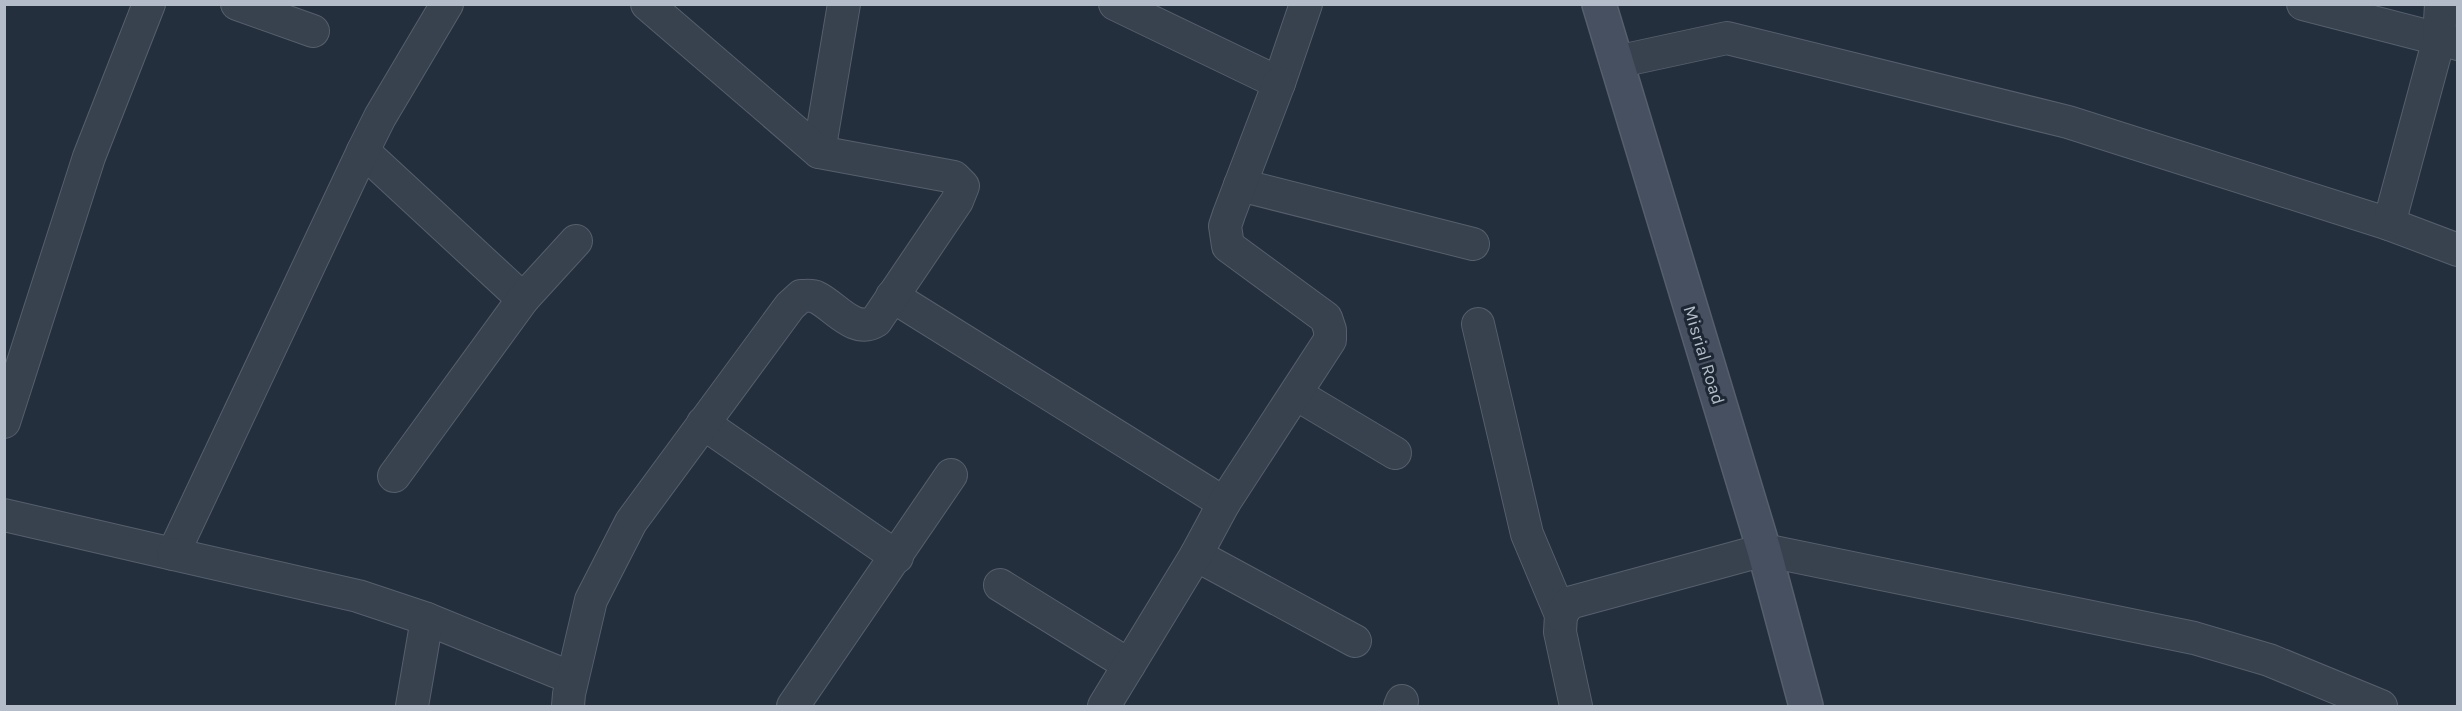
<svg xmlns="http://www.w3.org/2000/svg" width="2462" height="711" font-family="Karla,sans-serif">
	<rect width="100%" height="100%" fill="#242f3e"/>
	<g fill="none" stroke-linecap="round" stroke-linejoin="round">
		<defs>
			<g id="minor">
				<path d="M 237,4 L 313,31"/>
				<path d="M 1115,4 L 1279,83 L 1306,4"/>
				<path d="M 2303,4 L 2458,44"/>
				<path d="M 1616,62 L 1727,38 L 2068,122 L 2389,224 L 2458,250"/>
				<path d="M 363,151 L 523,299"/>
				<path d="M 819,152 L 844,4"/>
				<path d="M 1240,185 L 1473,244"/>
				<path d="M 2389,224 L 2439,39 L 2441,4"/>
				<path d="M 892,296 L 1224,503"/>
				<path d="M 1478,324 L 1527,534 L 1561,615 L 1560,632 L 1576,706"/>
				<path d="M 1296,394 L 1395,453"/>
				<path d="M 4,422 L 89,157 L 149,4"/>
				<path d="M 703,423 L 897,557"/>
				<path d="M 394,476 L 523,299 L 576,241"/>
				<path d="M 4,515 L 173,554 L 363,151 L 380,117 L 447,4"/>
				<path d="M 173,554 L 358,596 L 427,619 L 572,678"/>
				<path d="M 1196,555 L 1355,641"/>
				<path d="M 1000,585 L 1129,665"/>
				<path d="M 1561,615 L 1569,603 L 1764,550 L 2194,638 L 2269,660 L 2381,706"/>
				<path d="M 412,706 L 427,619"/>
				<path d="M 568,706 L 569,694 L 591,600 L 631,522 L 790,306 L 801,296 C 806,296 812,295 816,297 C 834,305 854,335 876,321 L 957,201 L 963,186 L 954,177 L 819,152 L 647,4"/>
				<path d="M 793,706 L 951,475"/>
				<path d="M 1104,706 L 1196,555 L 1224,503 L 1330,340 L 1330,330 L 1326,318 L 1228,246 L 1225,226 L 1229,214 L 1279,83"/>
				<path d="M 1400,706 L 1402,701"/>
			</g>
			<path id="secondary" d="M 1599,4 L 1764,550 L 1806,706"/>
		</defs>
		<!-- minor casing -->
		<use href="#minor" stroke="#565f6c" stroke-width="34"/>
		<!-- secondary casing -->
		<use href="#secondary" stroke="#565f6c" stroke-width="36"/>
		<!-- minor -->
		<use href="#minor" stroke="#38414e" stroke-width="32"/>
		<!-- secondary -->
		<use href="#secondary" stroke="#465061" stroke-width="33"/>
	</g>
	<g text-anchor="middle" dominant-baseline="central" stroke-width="6" stroke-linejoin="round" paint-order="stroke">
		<!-- street labels -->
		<g font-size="18" fill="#b4bcc9" stroke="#1d2633">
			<text transform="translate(1704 355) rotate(73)">Misrial Road</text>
		</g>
	</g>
	<!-- border -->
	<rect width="2462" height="711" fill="none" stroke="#b4bcc9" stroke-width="12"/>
</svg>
